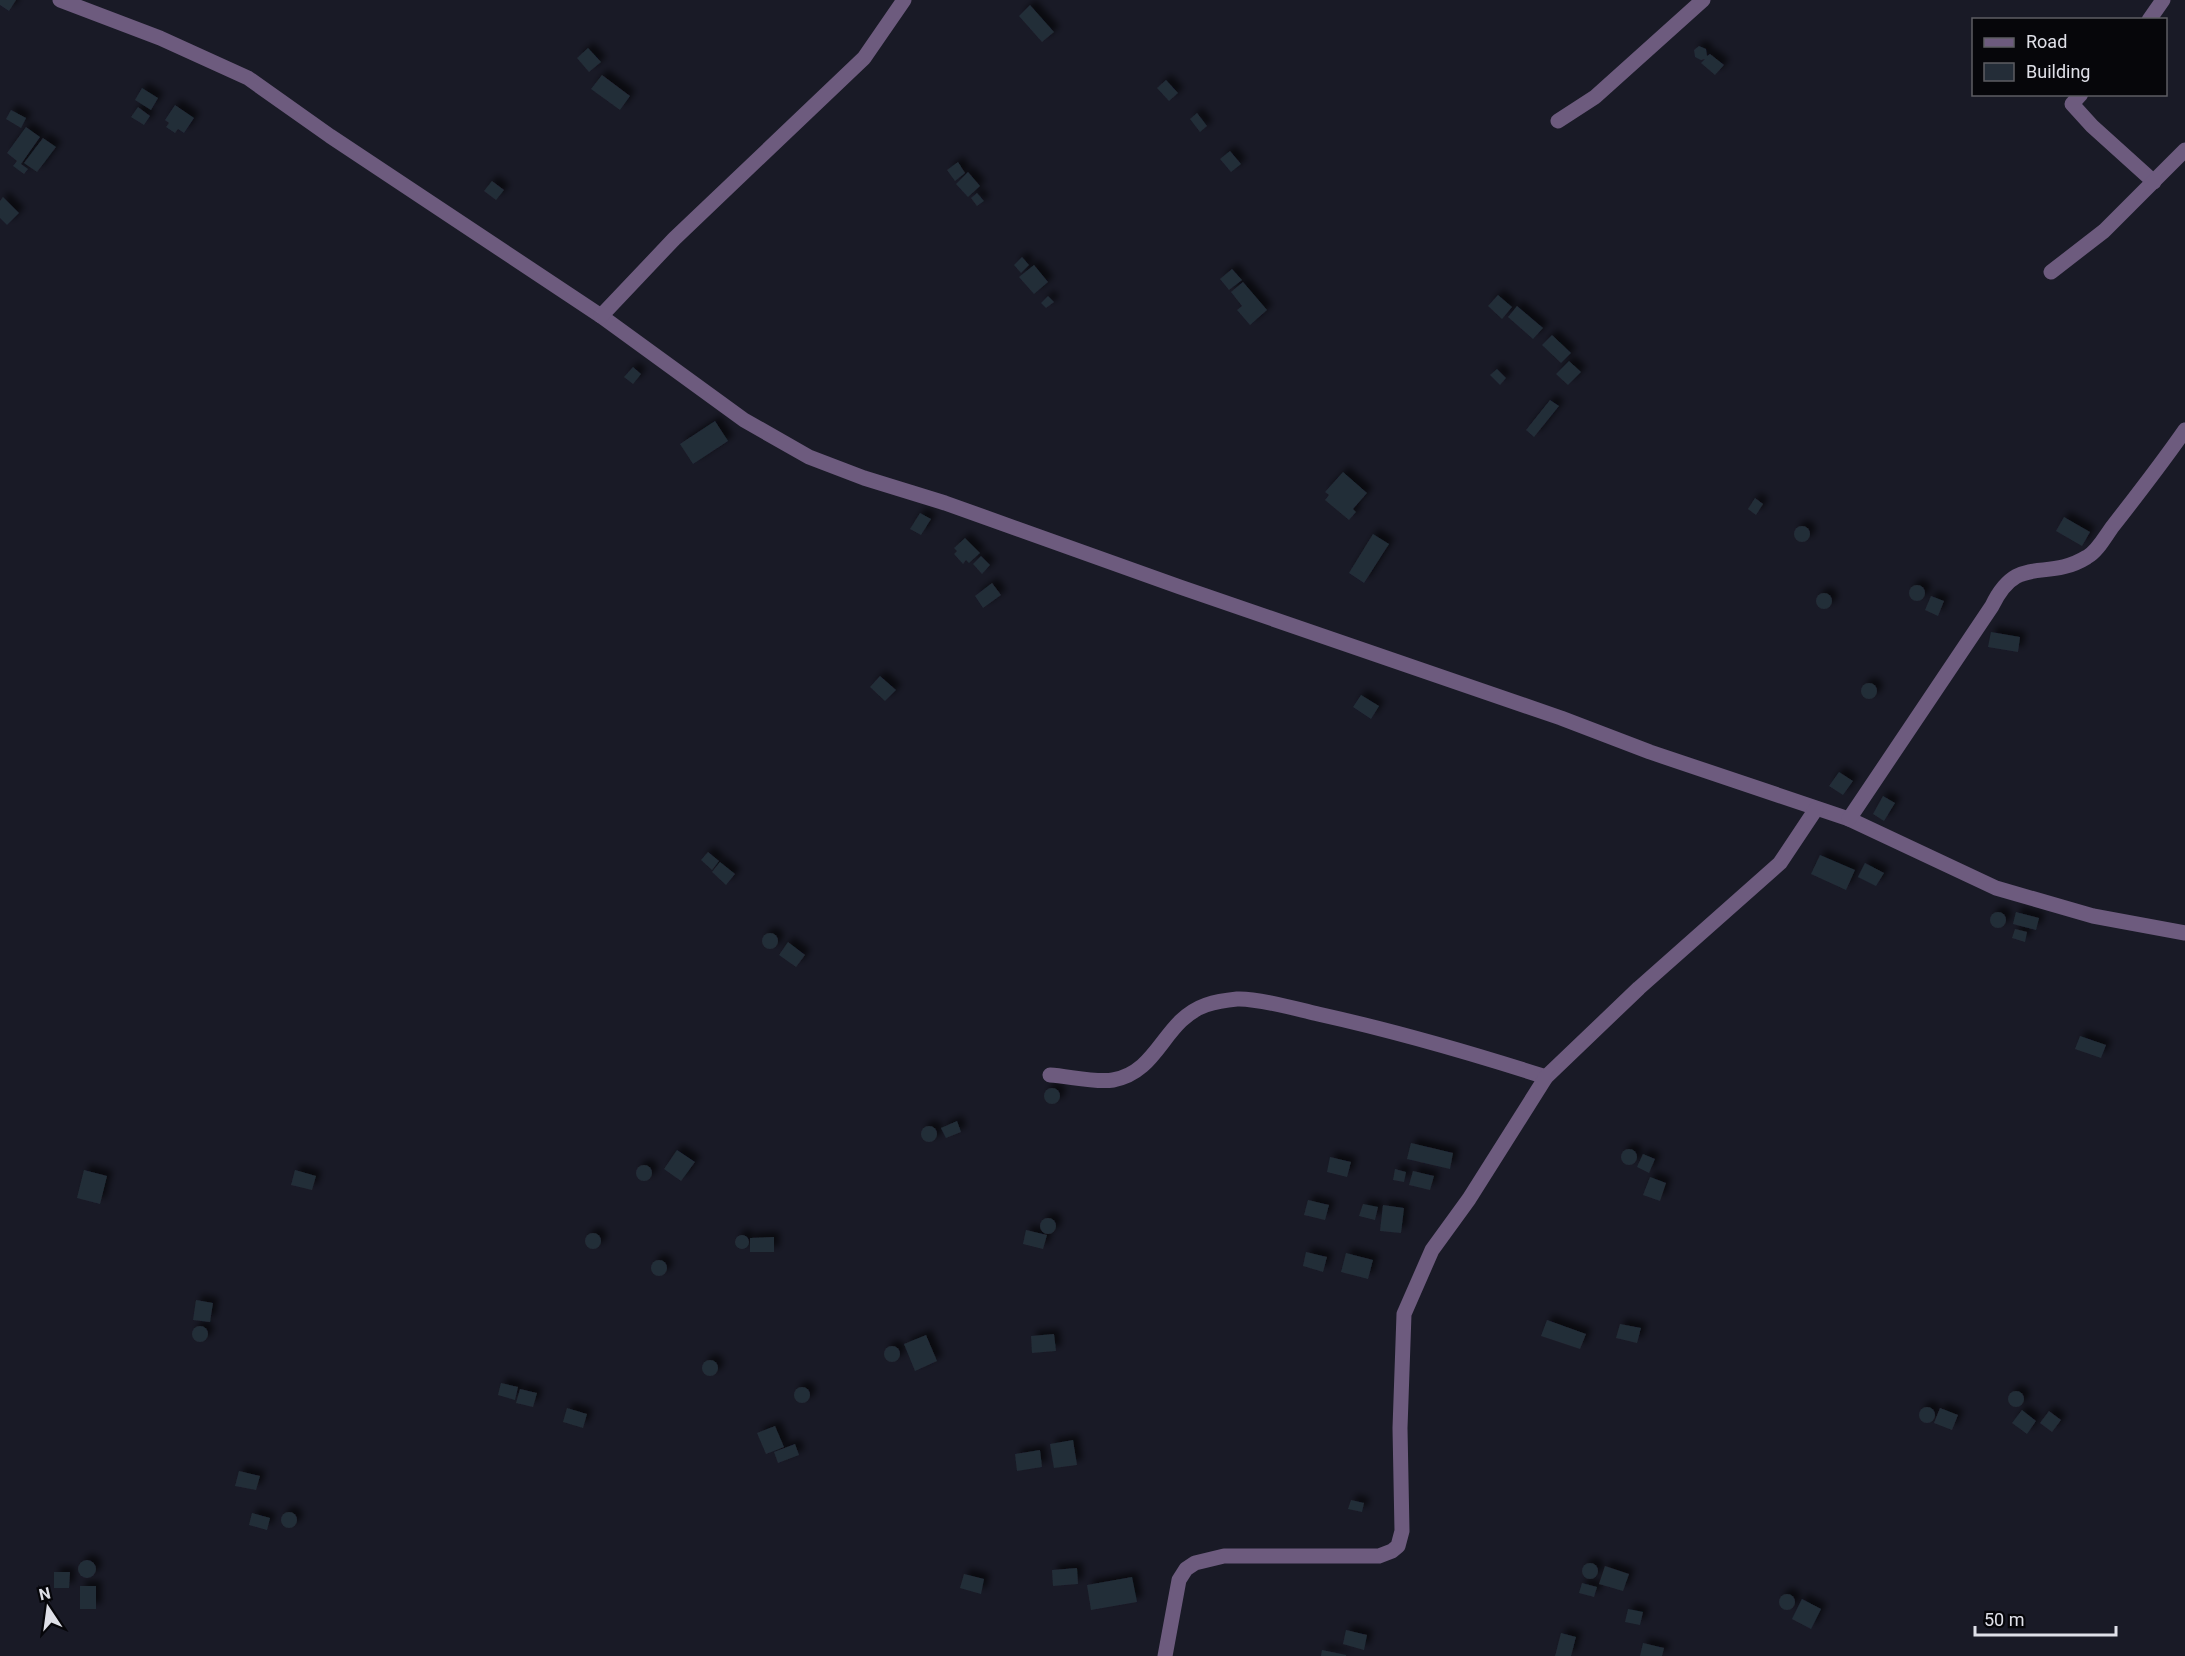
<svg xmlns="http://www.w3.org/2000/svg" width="2185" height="1656" font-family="Roboto,sans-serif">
	<defs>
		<filter id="shadow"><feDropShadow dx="5.5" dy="-5.5" stdDeviation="3" flood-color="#0009"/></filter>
	</defs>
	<rect width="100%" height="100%" fill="#191a26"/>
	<!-- building -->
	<g fill="#242d38" filter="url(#shadow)">
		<path d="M 0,0 L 16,0 L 9,11 L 0,5 Z"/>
		<path d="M 1030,5 L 1054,32 L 1042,42 L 1019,16 Z"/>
		<path d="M 1699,46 L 1706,49 L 1707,56 L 1710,54 L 1724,65 L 1715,75 L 1701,63 L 1705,59 L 1701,60 L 1695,57 L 1694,50 Z"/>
		<path d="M 588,48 L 601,62 L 589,72 L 577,58 Z"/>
		<path d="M 602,75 L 630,96 L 620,110 L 591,89 Z"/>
		<path d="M 1166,80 L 1178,93 L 1169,101 L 1157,88 Z"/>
		<path d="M 142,88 L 158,98 L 151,110 L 135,100 Z"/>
		<path d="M 175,105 L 194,118 L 184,133 L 178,129 L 175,133 L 166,127 L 169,123 L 165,120 Z"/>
		<path d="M 138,107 L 150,116 L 144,125 L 131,117 Z"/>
		<path d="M 11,110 L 26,118 L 21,128 L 6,119 Z"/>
		<path d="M 1197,113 L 1207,126 L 1200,132 L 1190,119 Z"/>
		<path d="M 26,127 L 40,137 L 21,164 L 28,169 L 24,174 L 13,166 L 17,161 L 7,153 Z"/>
		<path d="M 43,138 L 56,147 L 37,172 L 24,163 Z"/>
		<path d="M 1230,151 L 1241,164 L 1231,172 L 1220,159 Z"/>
		<path d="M 958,162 L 965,173 L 955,181 L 947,170 Z"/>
		<path d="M 968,172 L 980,186 L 968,197 L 956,184 Z"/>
		<path d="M 492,181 L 504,190 L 496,200 L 484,191 Z"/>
		<path d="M 977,193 L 984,201 L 977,206 L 971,198 Z"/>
		<path d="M 3,197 L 19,213 L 7,225 L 0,218 L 0,201 Z"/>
		<path d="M 1022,257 L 1029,265 L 1021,273 L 1014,265 Z"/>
		<path d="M 1034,265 L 1048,282 L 1034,294 L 1019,277 Z"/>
		<path d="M 1232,269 L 1242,280 L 1229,290 L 1220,279 Z"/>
		<path d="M 1243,282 L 1267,310 L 1250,325 L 1237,310 L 1242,306 L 1231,292 Z"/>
		<path d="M 1498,295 L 1512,307 L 1502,319 L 1488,306 Z"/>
		<path d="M 1048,296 L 1054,302 L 1046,308 L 1041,303 Z"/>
		<path d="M 1517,306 L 1543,328 L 1533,339 L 1508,317 Z"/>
		<path d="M 1552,335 L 1571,353 L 1561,363 L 1542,345 Z"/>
		<path d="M 1569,361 L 1581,372 L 1568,385 L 1556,374 Z"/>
		<path d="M 633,367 L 641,374 L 633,384 L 624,377 Z"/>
		<path d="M 1497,369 L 1506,378 L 1500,385 L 1490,375 Z"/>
		<path d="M 1550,400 L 1559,406 L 1534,437 L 1526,430 Z"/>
		<path d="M 715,421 L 728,441 L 693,464 L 680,444 Z"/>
		<path d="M 1343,472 L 1367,493 L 1353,509 L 1356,512 L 1349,520 L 1325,500 L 1329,495 L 1325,492 Z"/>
		<path d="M 1755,498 L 1763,504 L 1756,515 L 1748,509 Z"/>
		<path d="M 920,513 L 931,519 L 921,535 L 910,529 Z"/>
		<path d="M 2064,517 L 2090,532 L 2082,546 L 2056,531 Z"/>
		<circle cx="1802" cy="534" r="8"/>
		<path d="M 1373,534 L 1389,544 L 1364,583 L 1349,573 Z"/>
		<path d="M 965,538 L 980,553 L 969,563 L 966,560 L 963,564 L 954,554 L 957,551 L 954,548 Z"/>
		<path d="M 981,556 L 990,565 L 982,574 L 973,564 Z"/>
		<path d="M 992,583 L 1001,595 L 983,608 L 975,596 Z"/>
		<circle cx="1917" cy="593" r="8"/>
		<circle cx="1824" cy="601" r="8"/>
		<path d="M 1931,596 L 1944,601 L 1938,616 L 1925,610 Z"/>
		<path d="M 1991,632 L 2020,637 L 2018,652 L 1988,647 Z"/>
		<path d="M 880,676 L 896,690 L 885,701 L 870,687 Z"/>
		<circle cx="1869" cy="691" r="8"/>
		<path d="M 1361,695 L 1379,706 L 1371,719 L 1353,707 Z"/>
		<path d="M 1839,772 L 1853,781 L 1843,795 L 1829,786 Z"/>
		<path d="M 1883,796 L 1895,803 L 1884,821 L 1873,814 Z"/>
		<path d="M 708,852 L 719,861 L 712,870 L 701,860 Z"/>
		<path d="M 1820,855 L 1855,870 L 1846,890 L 1811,874 Z"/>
		<path d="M 720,862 L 735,874 L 726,885 L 712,872 Z"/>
		<path d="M 1865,863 L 1884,873 L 1876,886 L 1858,877 Z"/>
		<path d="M 2016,912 L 2039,918 L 2036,930 L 2013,924 Z"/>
		<circle cx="1998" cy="920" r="8"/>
		<path d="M 2015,929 L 2027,932 L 2025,942 L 2012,938 Z"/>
		<circle cx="770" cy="941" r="8"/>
		<path d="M 788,942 L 805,955 L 796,967 L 779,955 Z"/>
		<path d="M 2080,1036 L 2106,1045 L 2101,1058 L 2075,1049 Z"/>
		<circle cx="1052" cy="1096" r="8"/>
		<path d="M 957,1121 L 961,1132 L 946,1138 L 941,1128 Z"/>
		<circle cx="929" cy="1134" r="8"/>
		<path d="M 1411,1143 L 1453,1153 L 1450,1169 L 1407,1159 Z"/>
		<circle cx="1629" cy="1157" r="8"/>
		<path d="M 677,1150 L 695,1162 L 681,1181 L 664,1169 Z"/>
		<path d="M 1643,1154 L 1655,1159 L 1649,1173 L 1637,1167 Z"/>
		<path d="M 1330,1157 L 1351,1162 L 1347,1177 L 1327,1172 Z"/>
		<circle cx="644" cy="1173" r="8"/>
		<path d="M 1395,1169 L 1406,1172 L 1404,1182 L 1393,1180 Z"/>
		<path d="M 84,1170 L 107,1176 L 100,1204 L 77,1198 Z"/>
		<path d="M 295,1170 L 316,1176 L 312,1190 L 291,1185 Z"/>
		<path d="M 1413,1171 L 1434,1176 L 1430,1190 L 1409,1185 Z"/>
		<path d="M 1650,1177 L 1666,1183 L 1660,1201 L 1643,1195 Z"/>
		<path d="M 1308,1200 L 1329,1205 L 1325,1220 L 1304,1215 Z"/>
		<path d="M 1363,1204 L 1378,1207 L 1375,1220 L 1359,1216 Z"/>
		<path d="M 1383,1205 L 1404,1208 L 1401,1233 L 1380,1231 Z"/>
		<circle cx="1048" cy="1226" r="8"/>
		<path d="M 1026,1230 L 1047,1235 L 1043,1249 L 1023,1244 Z"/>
		<circle cx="593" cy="1241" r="8"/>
		<circle cx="742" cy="1242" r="7"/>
		<path d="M 774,1237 L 774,1252 L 750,1252 L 750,1238 Z"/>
		<path d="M 1306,1252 L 1327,1257 L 1323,1272 L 1303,1266 Z"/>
		<path d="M 1346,1253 L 1373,1260 L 1368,1279 L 1341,1272 Z"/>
		<circle cx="659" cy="1268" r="8"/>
		<path d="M 196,1300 L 213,1303 L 210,1322 L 193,1320 Z"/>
		<path d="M 1547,1320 L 1586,1334 L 1580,1349 L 1541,1336 Z"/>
		<path d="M 1620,1324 L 1641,1328 L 1637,1343 L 1616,1338 Z"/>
		<circle cx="200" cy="1334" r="8"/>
		<path d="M 1054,1334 L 1056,1351 L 1032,1353 L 1031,1336 Z"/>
		<path d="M 926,1335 L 937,1361 L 915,1371 L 904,1344 Z"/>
		<circle cx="892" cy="1354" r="8"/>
		<circle cx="710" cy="1368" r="8"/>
		<path d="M 501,1383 L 518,1387 L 515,1400 L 498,1395 Z"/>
		<circle cx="802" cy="1395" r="8"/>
		<path d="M 520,1389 L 537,1393 L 533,1407 L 516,1403 Z"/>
		<circle cx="2016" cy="1399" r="8"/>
		<circle cx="1927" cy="1415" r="8"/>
		<path d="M 567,1408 L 587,1414 L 583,1428 L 563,1422 Z"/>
		<path d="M 1940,1408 L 1958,1415 L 1952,1430 L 1934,1423 Z"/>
		<path d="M 2022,1410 L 2036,1421 L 2027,1434 L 2012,1423 Z"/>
		<path d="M 2049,1411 L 2061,1420 L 2052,1432 L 2040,1423 Z"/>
		<path d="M 775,1426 L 784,1447 L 766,1454 L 757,1433 Z"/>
		<path d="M 1073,1440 L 1077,1465 L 1054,1468 L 1050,1444 Z"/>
		<path d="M 795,1444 L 799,1455 L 778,1463 L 774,1452 Z"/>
		<path d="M 1040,1450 L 1042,1467 L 1017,1471 L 1015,1454 Z"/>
		<path d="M 239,1471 L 260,1476 L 256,1490 L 235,1486 Z"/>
		<path d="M 1351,1500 L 1364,1503 L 1362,1512 L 1348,1509 Z"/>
		<circle cx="289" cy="1520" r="8"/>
		<path d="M 252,1513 L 270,1518 L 267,1530 L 249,1525 Z"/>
		<circle cx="87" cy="1569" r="9"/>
		<circle cx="1590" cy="1571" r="8"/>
		<path d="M 1605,1566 L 1629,1574 L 1623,1591 L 1599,1584 Z"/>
		<path d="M 1077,1568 L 1078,1584 L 1053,1586 L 1052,1570 Z"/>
		<path d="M 54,1572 L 70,1572 L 69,1588 L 54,1588 Z"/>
		<path d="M 964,1574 L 984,1579 L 981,1594 L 960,1588 Z"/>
		<path d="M 1132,1577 L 1137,1602 L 1091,1610 L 1087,1585 Z"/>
		<path d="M 1582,1583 L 1597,1587 L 1594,1597 L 1579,1593 Z"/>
		<rect x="80" y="1586" width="16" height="23"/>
		<circle cx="1787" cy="1602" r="8"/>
		<path d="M 1802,1599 L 1821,1609 L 1811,1629 L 1792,1619 Z"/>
		<path d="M 1628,1609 L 1643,1612 L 1640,1625 L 1625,1622 Z"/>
		<path d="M 1346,1630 L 1367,1635 L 1364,1650 L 1343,1644 Z"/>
		<path d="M 1561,1633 L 1576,1637 L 1571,1656 L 1555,1656 Z"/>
		<path d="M 1643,1643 L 1664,1648 L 1662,1656 L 1640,1656 Z"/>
		<path d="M 1322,1650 L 1346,1655 L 1346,1656 L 1321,1656 Z"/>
	</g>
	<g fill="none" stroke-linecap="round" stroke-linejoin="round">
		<!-- minor -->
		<g stroke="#6d5b7e" stroke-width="15">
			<path d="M 60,0 L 160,38 L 248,78 L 330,136 L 601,316 L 744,420 L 809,457 L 864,478 L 945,503 L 1180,587 L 1561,718 L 1650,752 L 1849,819 L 1996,888 L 2093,916 L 2185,933"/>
			<path d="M 2149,20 L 2163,0"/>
			<path d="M 2081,94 L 2072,104 L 2092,126 L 2154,182"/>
			<path d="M 1558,121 L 1595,97 L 1703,0"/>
			<path d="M 2051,272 L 2104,231 L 2185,150"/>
			<path d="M 601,316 L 674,239 L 864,58 L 904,0"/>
			<path d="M 1849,819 L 1992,606 C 2018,552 2045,583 2087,557 C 2098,551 2106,535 2113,526 C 2138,494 2162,463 2185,430"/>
			<path d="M 1050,1075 C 1068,1076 1096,1083 1113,1080 C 1159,1072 1163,1020 1206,1005 C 1215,1002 1227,1000 1237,999 C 1257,998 1297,1009 1318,1014 C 1395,1031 1471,1053 1546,1077"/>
			<path d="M 1165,1656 L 1179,1580 L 1186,1569 L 1195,1563 L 1224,1556 L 1379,1556 L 1392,1551 L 1398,1546 L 1402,1531 L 1400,1428 L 1404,1314 L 1432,1250 L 1469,1199 L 1546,1077 L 1639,988 L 1780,863 L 1816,809"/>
		</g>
	</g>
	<!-- legend -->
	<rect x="1972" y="18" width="195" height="78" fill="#06060a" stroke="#5d5d63" stroke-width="1.5"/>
	<rect x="1984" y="38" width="30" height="9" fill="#6d5b7e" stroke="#5d5d63" stroke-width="1.5"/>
	<text x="2026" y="48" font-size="18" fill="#dfe0e8">Road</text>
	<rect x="1984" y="63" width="30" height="18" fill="#242d38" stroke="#5d5d63" stroke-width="1.5"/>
	<text x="2026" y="78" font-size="18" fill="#dfe0e8">Building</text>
	<!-- north arrow -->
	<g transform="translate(48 1608) rotate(347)" stroke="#06060a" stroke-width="4.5" paint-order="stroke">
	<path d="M0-4.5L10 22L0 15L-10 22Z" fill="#dfe0e8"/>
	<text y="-9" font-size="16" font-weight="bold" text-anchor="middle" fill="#dfe0e8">N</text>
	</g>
	<!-- scale -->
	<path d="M1975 1626v9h141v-9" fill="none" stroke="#dfe0e8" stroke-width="3"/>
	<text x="1984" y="1626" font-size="18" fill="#dfe0e8" stroke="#06060a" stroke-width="4.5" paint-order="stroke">50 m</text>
</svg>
